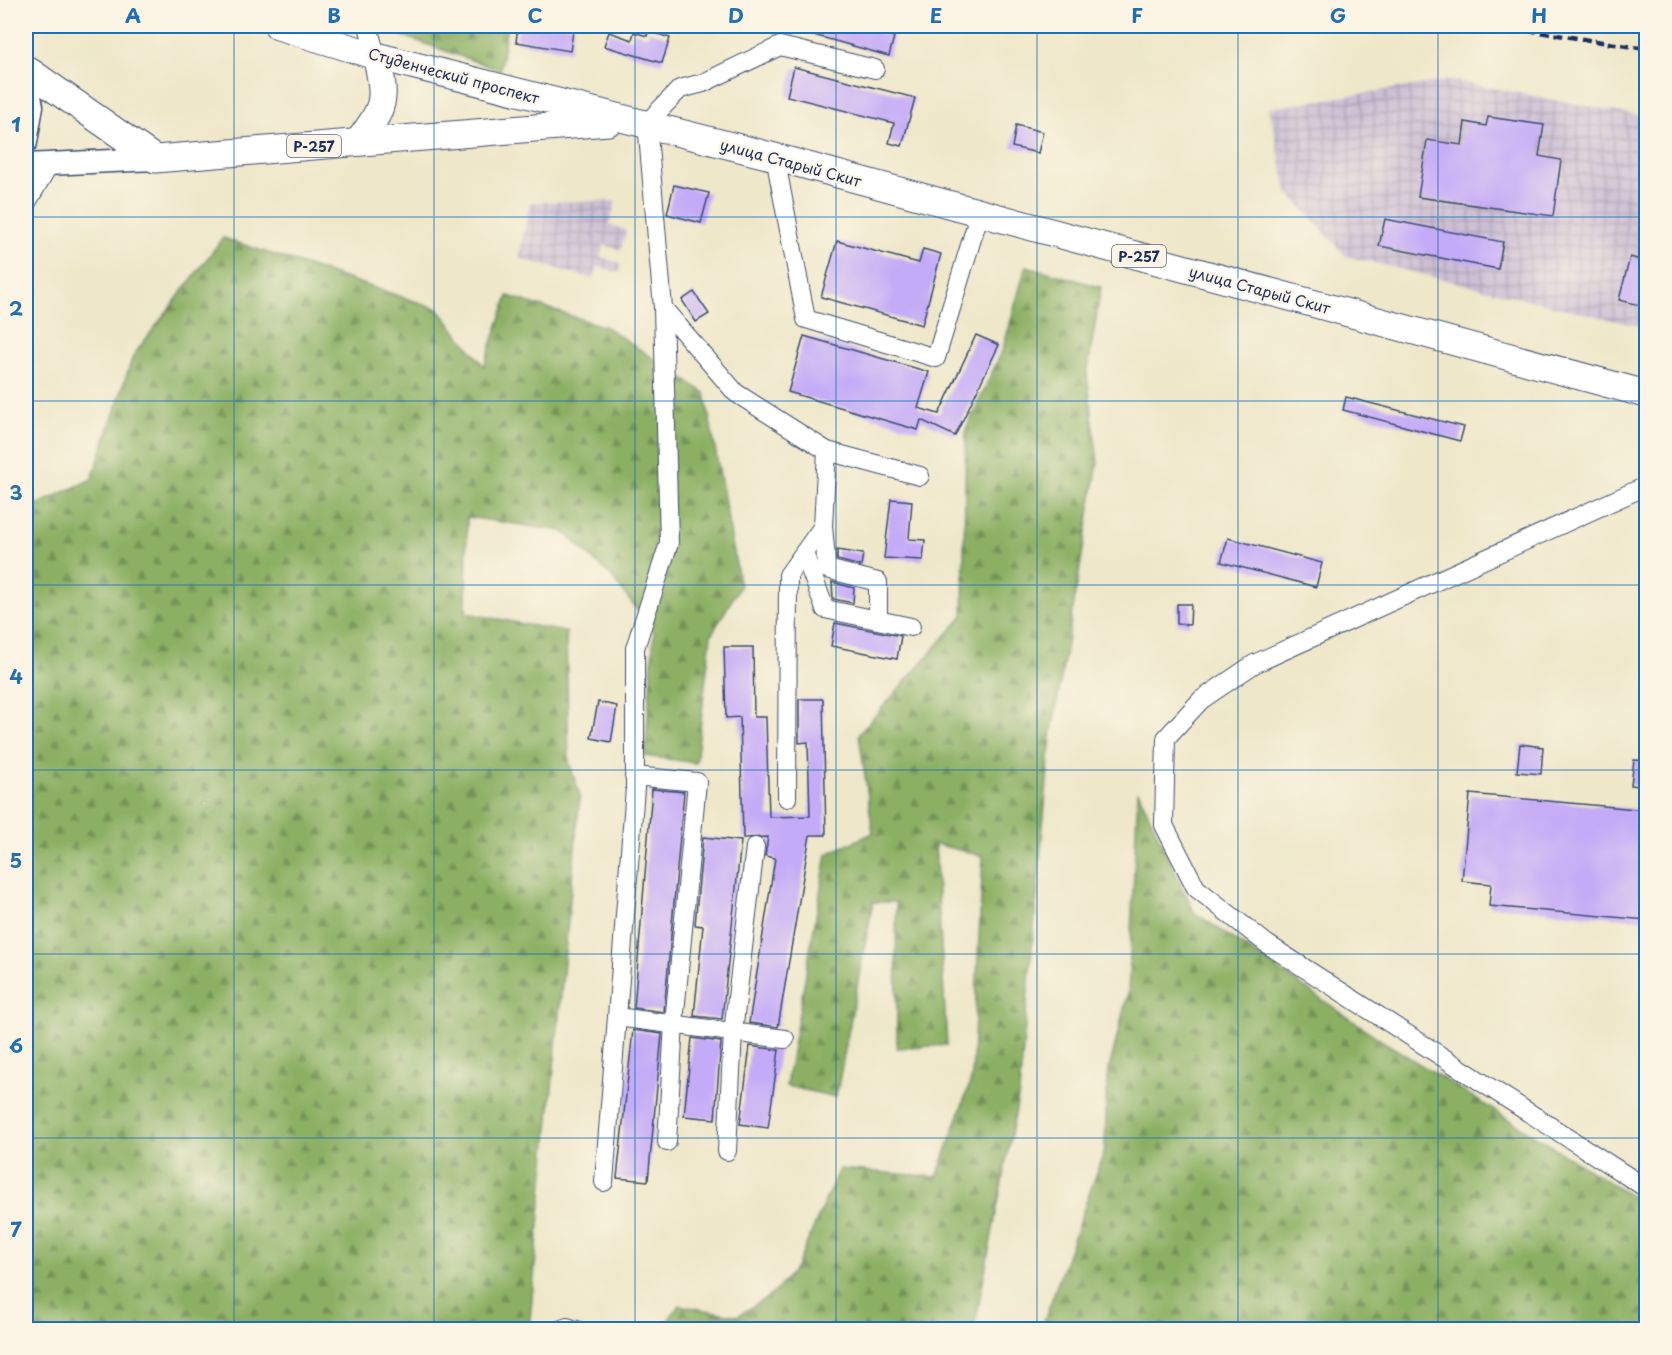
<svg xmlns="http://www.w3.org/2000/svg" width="1672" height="1355" font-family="'Playpen Sans',sans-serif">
	<defs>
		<pattern id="industrial-grid" width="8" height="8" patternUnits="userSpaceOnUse" patternTransform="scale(1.5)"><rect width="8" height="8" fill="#ccbed4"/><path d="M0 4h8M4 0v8" fill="none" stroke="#a59baf"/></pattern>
		<pattern id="forest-firs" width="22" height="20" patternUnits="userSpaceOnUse" patternTransform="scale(1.5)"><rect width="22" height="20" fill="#8cb064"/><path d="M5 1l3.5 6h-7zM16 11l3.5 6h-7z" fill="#729056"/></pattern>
	</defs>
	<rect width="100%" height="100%" fill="#fcf5e5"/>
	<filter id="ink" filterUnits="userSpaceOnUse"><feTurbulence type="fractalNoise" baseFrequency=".0167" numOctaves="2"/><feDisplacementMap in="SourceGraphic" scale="12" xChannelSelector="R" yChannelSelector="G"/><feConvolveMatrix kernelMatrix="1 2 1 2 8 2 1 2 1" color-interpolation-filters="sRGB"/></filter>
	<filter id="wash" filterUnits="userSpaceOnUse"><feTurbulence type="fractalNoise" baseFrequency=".008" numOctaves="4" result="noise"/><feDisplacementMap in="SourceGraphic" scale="24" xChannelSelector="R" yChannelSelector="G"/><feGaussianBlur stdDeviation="1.35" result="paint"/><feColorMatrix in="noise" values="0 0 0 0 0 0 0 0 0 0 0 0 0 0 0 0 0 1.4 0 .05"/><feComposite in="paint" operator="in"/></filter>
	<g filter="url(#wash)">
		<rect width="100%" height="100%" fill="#eee7c9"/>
		<!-- industrial -->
		<g fill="url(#industrial-grid)">
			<path d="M 1450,80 L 1646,117 L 1646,328 L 1346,256 L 1287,191 L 1269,108 Z"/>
			<path d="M 616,201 L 609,225 L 626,230 L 621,250 L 604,245 L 600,257 L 621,263 L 619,272 L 598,267 L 593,279 L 519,258 L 530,202 Z"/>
		</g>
		<!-- forest -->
		<g fill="url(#forest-firs)" stroke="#547061" stroke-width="1.5">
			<path d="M 401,26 L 507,26 L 500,70 L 397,34 Z"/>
			<path d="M 223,238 L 438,309 L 484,366 L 508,296 L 606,327 L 705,393 L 740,586 L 711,635 L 696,763 L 645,756 L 654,632 L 611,576 L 563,531 L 467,517 L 466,613 L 566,632 L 569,762 L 580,795 L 529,1329 L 26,1330 L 26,510 L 92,479 L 133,356 Z"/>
			<path d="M 1026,266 L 1101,287 L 1087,375 L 1098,462 L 1051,737 L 1019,1093 L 974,1329 L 662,1329 L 679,1305 L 738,1316 L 774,1293 L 796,1268 L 839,1169 L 937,1177 L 972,1077 L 983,856 L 935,844 L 947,1045 L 897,1048 L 896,902 L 873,902 L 836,1097 L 786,1086 L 827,854 L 873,833 L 859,734 L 963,616 L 966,429 L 1003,349 Z"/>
			<path d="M 1138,791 L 1194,912 L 1384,1042 L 1646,1205 L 1646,1329 L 1044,1329 L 1042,1327 L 1105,1149 L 1107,1077 L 1128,993 Z"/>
		</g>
		<g id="blocks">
			<!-- building -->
			<g fill="#c4abf7">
				<path d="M 518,26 L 574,26 L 570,51 L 516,42 Z"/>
				<path d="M 792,26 L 855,26 L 894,37 L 889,56 L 792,29 Z"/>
				<path d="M 649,31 L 670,38 L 662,63 L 604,46 L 609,32 L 632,40 L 634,32 L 647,36 Z"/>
				<path d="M 794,67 L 915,98 L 902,146 L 889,143 L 894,123 L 787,96 Z"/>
				<path d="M 1488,117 L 1544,125 L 1539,156 L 1561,160 L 1553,216 L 1418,197 L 1427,140 L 1462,145 L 1465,122 L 1486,126 Z"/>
				<path d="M 1016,125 L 1043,132 L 1038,153 L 1012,147 Z"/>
				<path d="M 674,185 L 709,193 L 701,223 L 667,214 Z"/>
				<path d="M 1385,219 L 1503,242 L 1498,269 L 1379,246 Z"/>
				<path d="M 837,241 L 919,263 L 923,249 L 941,254 L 922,325 L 821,297 Z"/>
				<path d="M 1630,257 L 1647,262 L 1647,307 L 1619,300 Z"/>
				<path d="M 694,292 L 709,314 L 696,322 L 682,300 Z"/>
				<path d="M 976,335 L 999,345 L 955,436 L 921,420 L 918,430 L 788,392 L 804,336 L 929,372 L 918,408 L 939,414 Z"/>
				<path d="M 1346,397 L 1464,427 L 1460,441 L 1343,410 Z"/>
				<path d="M 891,499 L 912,501 L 909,539 L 925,540 L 923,560 L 884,558 Z"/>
				<path d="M 1228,538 L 1322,563 L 1316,587 L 1221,562 Z"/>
				<path d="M 837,550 L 863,554 L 861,566 L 837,560 Z"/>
				<path d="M 832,582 L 854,588 L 853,603 L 833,599 Z"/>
				<path d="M 1177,604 L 1191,604 L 1190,625 L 1177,624 Z"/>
				<path d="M 835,623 L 901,636 L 897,659 L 831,646 Z"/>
				<path d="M 724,647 L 753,647 L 754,717 L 766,717 L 769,817 L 810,816 L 808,742 L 799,743 L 799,699 L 823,699 L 826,835 L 810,835 L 778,1027 L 749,1023 L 775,858 L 765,856 L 768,837 L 743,838 L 740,717 L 726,718 Z"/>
				<path d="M 598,702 L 617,706 L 611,742 L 591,738 Z"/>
				<path d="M 1520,744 L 1543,747 L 1541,774 L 1517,772 Z"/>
				<path d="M 1634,760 L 1647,761 L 1647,787 L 1631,785 Z"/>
				<path d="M 652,789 L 684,792 L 664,1012 L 634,1008 Z"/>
				<path d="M 1470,794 L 1647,810 L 1647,920 L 1489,906 L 1491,884 L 1462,881 Z"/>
				<path d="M 703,837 L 741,841 L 722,1019 L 694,1016 L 703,926 L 695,925 Z"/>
				<path d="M 633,1030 L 662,1034 L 648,1181 L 617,1178 Z"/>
				<path d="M 692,1038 L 721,1042 L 715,1119 L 684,1116 Z"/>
				<path d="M 750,1046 L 779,1050 L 768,1128 L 740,1124 Z"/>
			</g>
		</g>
	</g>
	<g filter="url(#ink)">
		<use href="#blocks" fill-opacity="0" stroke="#3b4b6e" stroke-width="1.5"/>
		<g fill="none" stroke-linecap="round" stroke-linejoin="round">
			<defs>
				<g id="minor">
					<path d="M 368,26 L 376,56"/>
					<path d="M 775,157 L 806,319 L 936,358 L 980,212"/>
					<path d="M 26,204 L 49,165"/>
					<path d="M 827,451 L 920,476"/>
					<path d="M 1646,486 L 1254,664 L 1201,700 L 1166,738 L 1164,825 L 1196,888 L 1267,944 L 1646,1188"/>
					<path d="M 823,526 L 827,569 L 878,582 L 878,620"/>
					<path d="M 804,553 L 825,609 L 911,627"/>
					<path d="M 634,776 L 697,782 L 674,1023 L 667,1142"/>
					<path d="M 787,798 L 788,575 L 823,526 L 827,451 L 736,393 L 663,308 L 647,123 L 680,89 L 703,83 L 780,46 L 875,69"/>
					<path d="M 617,1017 L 785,1039"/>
					<path d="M 727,1151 L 733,1032 L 755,847"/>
					<path d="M 604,1182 L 635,788 L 635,648 L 669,543 L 663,308"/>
					<path d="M 559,1330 L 567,1327 L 577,1330"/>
				</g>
				<g id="major">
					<path d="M 26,79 L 32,106 L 26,142"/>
					<path d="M 26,165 L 155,159"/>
				</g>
				<g id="highway">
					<path d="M 278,26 L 376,56 L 775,157 L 1646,394"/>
					<path d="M 26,69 L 155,159 L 608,122"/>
					<path d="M 358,142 C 385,108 387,98 376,56"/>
				</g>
			</defs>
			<!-- minor casing -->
			<use href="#minor" stroke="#3b4b6e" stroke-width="20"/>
			<!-- major casing -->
			<use href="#major" stroke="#3b4b6e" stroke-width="25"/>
			<!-- highway casing -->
			<use href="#highway" stroke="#3b4b6e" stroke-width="29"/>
			<!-- minor -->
			<use href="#minor" stroke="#fff" stroke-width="18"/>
			<!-- major -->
			<use href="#major" stroke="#fff" stroke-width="22"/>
			<!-- highway -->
			<use href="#highway" stroke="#fff" stroke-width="27"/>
			<!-- rail -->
			<path stroke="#1b2f5e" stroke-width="4.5" stroke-dasharray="9 4.5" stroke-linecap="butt" d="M 1501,26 L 1646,49"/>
		</g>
	</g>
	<!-- grid -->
	<path fill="none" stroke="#1f6fb2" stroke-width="1.5" stroke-opacity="0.55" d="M 234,26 L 234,1330M 434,26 L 434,1330M 635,26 L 635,1330M 836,26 L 836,1330M 1037,26 L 1037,1330M 1238,26 L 1238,1330M 1438,26 L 1438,1330M 26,217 L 1646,217M 26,401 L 1646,401M 26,585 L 1646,585M 26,770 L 1646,770M 26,954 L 1646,954M 26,1138 L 1646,1138"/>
	<g text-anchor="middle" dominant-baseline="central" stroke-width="4.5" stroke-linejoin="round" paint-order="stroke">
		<!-- shield labels -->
		<g fill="#fcf5e5" stroke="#5e6a86" stroke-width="1.5">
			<rect x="287" y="135" width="54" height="22" rx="4.5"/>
			<rect x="1112" y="245" width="54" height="22" rx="4.5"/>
		</g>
		<g font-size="14" font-weight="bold" fill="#1b2f5e">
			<text x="314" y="146">Р-257</text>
			<text x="1139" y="256">Р-257</text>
		</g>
		<!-- street labels -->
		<g font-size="15" fill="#1b2f5e" stroke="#fcf5e5">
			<text transform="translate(454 75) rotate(15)">Студенческий проспект</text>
			<text transform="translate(791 162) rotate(15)">улица Старый Скит</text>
			<text transform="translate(1260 289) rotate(15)">улица Старый Скит</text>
		</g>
	</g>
	<!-- margin -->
	<rect width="1672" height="1355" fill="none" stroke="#fcf5e5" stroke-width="66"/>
	<rect x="33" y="33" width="1606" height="1289" fill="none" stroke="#1f6fb2" stroke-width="2"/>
	<g font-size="20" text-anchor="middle" font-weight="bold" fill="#1f6fb2">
		<text x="133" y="23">A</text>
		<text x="334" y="23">B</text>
		<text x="535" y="23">C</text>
		<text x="736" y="23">D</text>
		<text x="936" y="23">E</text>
		<text x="1137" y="23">F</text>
		<text x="1338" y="23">G</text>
		<text x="1539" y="23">H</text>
		<text x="16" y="132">1</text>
		<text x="16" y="316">2</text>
		<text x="16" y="500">3</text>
		<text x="16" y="684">4</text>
		<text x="16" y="868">5</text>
		<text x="16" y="1053">6</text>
		<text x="16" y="1237">7</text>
	</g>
</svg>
